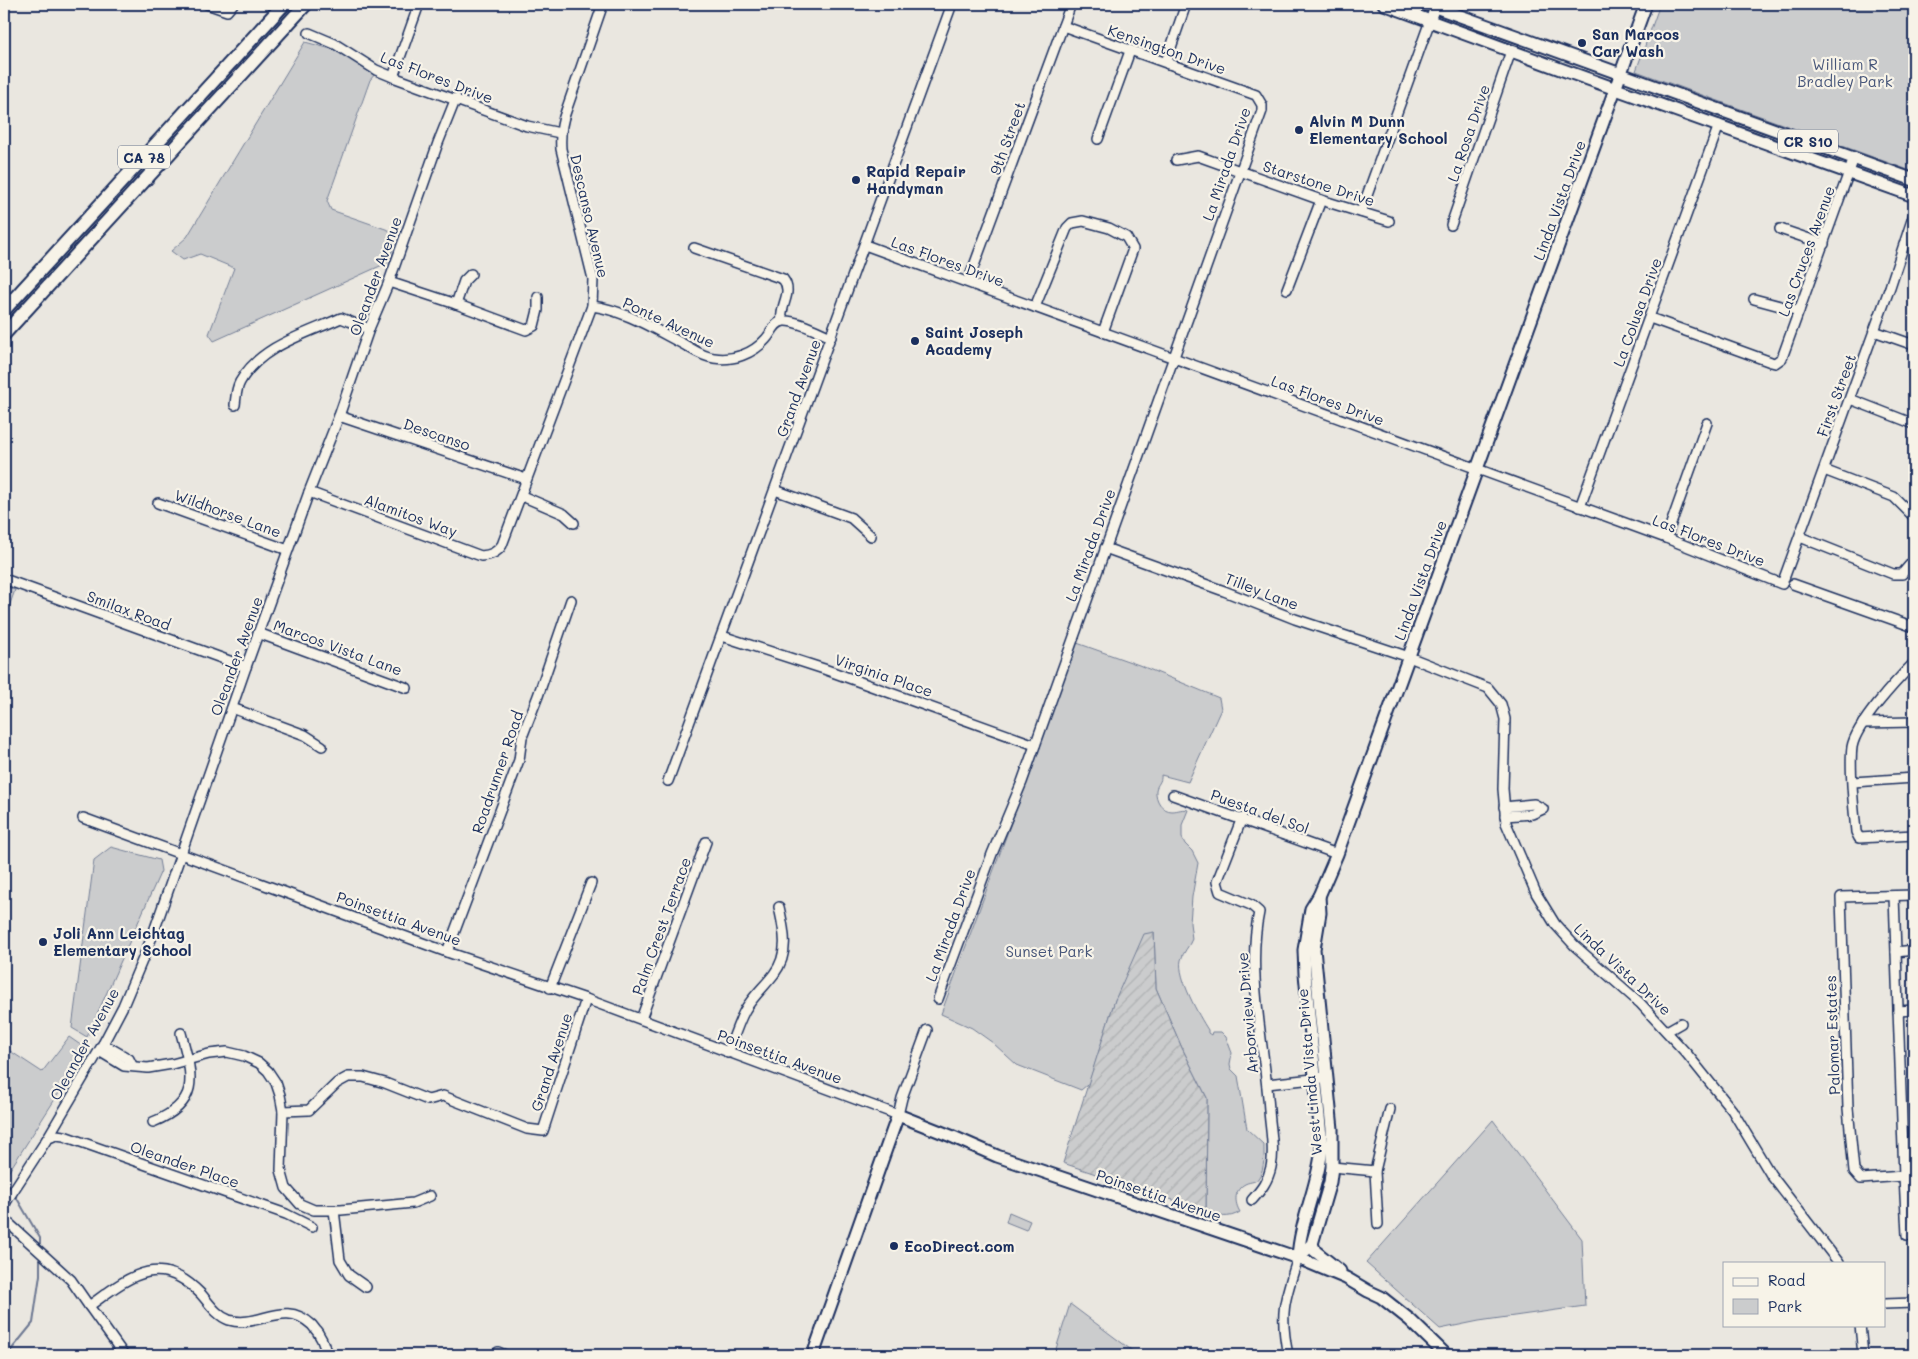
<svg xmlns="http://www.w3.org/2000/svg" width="1918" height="1359" font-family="Mali,sans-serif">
	<defs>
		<pattern id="garden-furrows" width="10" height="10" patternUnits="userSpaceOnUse" patternTransform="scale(1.25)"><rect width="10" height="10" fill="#cbcccd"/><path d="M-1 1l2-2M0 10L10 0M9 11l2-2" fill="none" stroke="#aeb0b2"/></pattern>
	</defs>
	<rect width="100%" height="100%" fill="#eae7e0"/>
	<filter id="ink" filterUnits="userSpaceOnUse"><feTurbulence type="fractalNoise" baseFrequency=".02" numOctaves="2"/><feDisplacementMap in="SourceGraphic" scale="10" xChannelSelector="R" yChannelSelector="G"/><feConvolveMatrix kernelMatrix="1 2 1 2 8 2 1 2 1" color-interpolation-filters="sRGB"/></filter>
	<g filter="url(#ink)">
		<!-- green -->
		<g fill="#cbcccd" stroke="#737e96">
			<path d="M 1660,4 L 1914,4 L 1914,172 L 1636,71 Z"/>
			<path d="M 305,42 L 350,54 L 380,68 L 370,80 L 327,201 L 331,210 L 397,233 L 389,262 L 214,341 L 209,334 L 234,268 L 200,254 L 183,260 L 171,251 L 187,237 Z"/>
			<path d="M 4,586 L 15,590 L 4,621 Z"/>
			<path d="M 1077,643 L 1139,665 L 1219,698 L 1221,709 L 1188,782 L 1161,775 C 1162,782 1157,784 1156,790 C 1155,800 1162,811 1172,811 C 1178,811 1183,808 1188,810 L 1182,825 L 1182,838 L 1185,844 L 1192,851 L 1198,863 L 1192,897 L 1190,923 L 1192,939 C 1189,947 1183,952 1181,960 C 1177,977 1199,1016 1208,1030 L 1208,1033 L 1211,1035 L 1212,1032 L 1221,1032 L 1226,1037 L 1232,1053 L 1230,1064 L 1231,1069 L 1238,1076 L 1247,1129 L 1264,1145 C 1264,1155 1265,1168 1259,1177 C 1256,1183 1251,1181 1245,1184 C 1234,1190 1234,1202 1240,1212 C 1229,1219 1218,1217 1206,1211 L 1207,1098 L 1182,1048 L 1156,988 L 1154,932 L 1115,1000 L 1087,1089 L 1087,1085 L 1081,1090 L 1017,1065 L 993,1043 L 972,1028 L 941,1014 Z"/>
			<path d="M 111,847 L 159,860 L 161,871 L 87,1037 L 72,1028 L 94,860 Z"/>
			<path d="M 69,1037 L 82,1046 L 73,1071 L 4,1179 L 4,1047 L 42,1072 Z"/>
			<path d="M 1493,1120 L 1582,1239 L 1585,1306 L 1479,1321 L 1440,1329 L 1366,1263 Z"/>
			<path d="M 1009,1212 L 1030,1221 L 1026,1230 L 1006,1222 Z"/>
			<path d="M 1070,1304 L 1138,1355 L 1062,1355 L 1056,1349 Z"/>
		</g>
		<!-- garden -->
		<path fill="url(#garden-furrows)" stroke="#737e96" d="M 1154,932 L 1156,988 L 1182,1048 L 1207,1098 L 1206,1211 L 1063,1163 L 1115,1000 L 1144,934 Z"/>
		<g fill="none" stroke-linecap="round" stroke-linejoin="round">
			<!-- stream -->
			<g stroke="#6d7892" stroke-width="2">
				<path d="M 4,1176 L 11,1189"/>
				<path d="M 15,1195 L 40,1238 L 40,1248"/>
				<path d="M 7,1355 L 33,1323 L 40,1275 L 40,1256"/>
			</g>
			<defs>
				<g id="minor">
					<path d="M 207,4 L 227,11 L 233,4"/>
					<path d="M 309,33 L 335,44 L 376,70 L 393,77 L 527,126 L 560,133"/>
					<path d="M 1168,64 L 1167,59 L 1186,4"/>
					<path d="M 393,77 L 418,7"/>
					<path d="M 1098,139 L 1130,51"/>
					<path d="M 1176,160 L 1198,156 L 1321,200 L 1389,221"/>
					<path d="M 1361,212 L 1435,7"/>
					<path d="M 1451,225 L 1511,51"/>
					<path d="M 1780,229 L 1824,244"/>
					<path d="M 865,245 L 1666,538 L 1782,584 L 1890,287 L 1914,214"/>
					<path d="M 694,248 L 783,279 C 794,293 779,305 782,321"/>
					<path d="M 389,282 L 456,304 L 526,330 L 534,326 L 538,310 L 538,297"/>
					<path d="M 968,282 L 1071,4"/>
					<path d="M 1287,289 L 1321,200"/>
					<path d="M 1754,299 L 1799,311"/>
					<path d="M 456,304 L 464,281 L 471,274"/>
					<path d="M 592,306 C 624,310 654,329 683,344 C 692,349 703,357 714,358 C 733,361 753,354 766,339 C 772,333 774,322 784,321 C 796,320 819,332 831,337"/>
					<path d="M 1035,307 L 1067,228 L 1072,223 L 1083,221 L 1109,228 L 1126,237 L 1133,249 L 1103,332"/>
					<path d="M 1650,318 L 1771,362 L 1775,363 L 1782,358 L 1854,158"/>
					<path d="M 1874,331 L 1914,345"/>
					<path d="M 1850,399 L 1914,424"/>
					<path d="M 235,405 C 236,397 236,389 240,382 C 260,346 306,334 341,318 L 369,329"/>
					<path d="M 339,416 L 526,479"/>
					<path d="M 1824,470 L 1894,497 L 1914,517"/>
					<path d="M 775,490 L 851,518 L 871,536"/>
					<path d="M 309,492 L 481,556 C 490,555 497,553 502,545 L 592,306 L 593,279 L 561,149 C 560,135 561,124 566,111 L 603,4"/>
					<path d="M 522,496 L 564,514 L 574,523"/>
					<path d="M 158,503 L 288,550"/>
					<path d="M 1580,507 L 1719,125"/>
					<path d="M 1800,537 L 1893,574 L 1902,574 L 1914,560"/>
					<path d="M 1666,538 L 1707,423"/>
					<path d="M 1105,548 L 1224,591 L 1295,619 L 1409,657 L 1488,688 L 1501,704 L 1505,719 L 1503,789 L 1506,823 L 1536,893 L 1555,924 L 1575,946 L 1640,1003 L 1687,1054 L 1732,1110 L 1771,1175 L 1839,1263"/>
					<path d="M 4,579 L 246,667"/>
					<path d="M 1793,584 L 1914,627"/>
					<path d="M 258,633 L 407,688"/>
					<path d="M 722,636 L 824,669 L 1035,745"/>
					<path d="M 1914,663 C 1897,680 1856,724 1852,747 C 1849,770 1854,808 1856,832 L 1859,838 L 1914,835"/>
					<path d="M 232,708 L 305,735 L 322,746"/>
					<path d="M 1863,723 L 1914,722"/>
					<path d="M 668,781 L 952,4"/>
					<path d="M 1853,782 L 1914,778"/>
					<path d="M 1173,795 L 1337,854"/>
					<path d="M 1504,807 L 1534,804 L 1543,809 L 1532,814 L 1505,816"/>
					<path d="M 83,818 L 447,952 L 586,999 L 898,1115 L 902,1098 L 927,1030"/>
					<path d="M 1242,818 L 1217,882 L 1220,892 L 1251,905 L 1259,912 C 1246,973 1265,1048 1269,1110 C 1270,1128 1275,1149 1271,1167 C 1268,1181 1261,1190 1252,1200"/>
					<path d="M 1894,896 L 1904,1176 L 1907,1235 L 1914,1234"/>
					<path d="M 447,952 L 519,760 L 522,737 L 538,696 L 571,600"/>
					<path d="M 1896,952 L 1914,950"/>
					<path d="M 550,988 L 591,883"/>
					<path d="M 938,999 L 992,854 L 1022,782 L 1262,111 L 1262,105 L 1256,95 L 1063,26"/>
					<path d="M 1898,1011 L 1914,1010"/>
					<path d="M 641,1019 L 706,842"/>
					<path d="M 1667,1031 L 1681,1023"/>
					<path d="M 103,1044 L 129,1059 L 132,1065"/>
					<path d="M 99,1051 L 124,1066 L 148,1068 L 172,1064 L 209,1054 L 227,1052 L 244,1056 L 259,1063 L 268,1071 L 276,1083 L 280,1095 L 283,1111 L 281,1170 L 286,1188 L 300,1204 L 314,1210 L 341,1210 L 413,1203 L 430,1196"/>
					<path d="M 728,1053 C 733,1039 738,1023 745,1010 C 753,996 765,986 774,974 C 790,953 784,930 779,907"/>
					<path d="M 1267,1084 L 1322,1078"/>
					<path d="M 283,1111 L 309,1110 L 337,1083 L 348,1077 L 363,1077 L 385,1083 L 428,1100 L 443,1096 L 527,1129 L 543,1131 L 586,999"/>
					<path d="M 153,1122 C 202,1102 192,1075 181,1033"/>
					<path d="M 47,1139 L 56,1135 L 64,1136 L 286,1214 L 312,1227"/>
					<path d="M 1332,1167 L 1375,1171"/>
					<path d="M 1904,1176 L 1861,1179 L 1854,1171 L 1848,1108 L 1841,897 L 1914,895"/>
					<path d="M 4,1205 L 47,1139 L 103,1044 L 123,1006 L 152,937 L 246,667 L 309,492 L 339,416 L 369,329 L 389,282 L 438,143 L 456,98"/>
					<path d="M 334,1210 L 340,1260 L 349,1275 L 366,1287"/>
					<path d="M 4,1219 L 71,1280 L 89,1306"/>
					<path d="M 1378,1224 L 1375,1171 L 1390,1109"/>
					<path d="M 1884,1304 L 1914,1303"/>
					<path d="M 1860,1325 L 1863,1355"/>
					<path d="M 498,1352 L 505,1355"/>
					<path d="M 124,1355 L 89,1306 C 128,1278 159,1250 201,1294 C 209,1303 217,1316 229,1320 C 260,1329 283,1298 312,1325 C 320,1334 325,1343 326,1355"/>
					<path d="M 1288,1355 C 1279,1312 1285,1298 1298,1258"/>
				</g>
				<g id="major">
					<path d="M 1384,4 L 1563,70 L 1914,196"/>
					<path d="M 1427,4 L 1914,180"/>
					<path d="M 1312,1244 L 1315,1251 L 1340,1271"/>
					<path d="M 1298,1258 C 1300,1220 1319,1185 1322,1147 L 1305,974 L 1304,950 L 1311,909 L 1319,896 L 1337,854 L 1646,4"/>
					<path d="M 1298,1258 L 1312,1244 L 1330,1182 L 1332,1167 L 1332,1129 L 1314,949 L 1320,913 L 1319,896"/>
					<path d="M 813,1355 L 898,1115 L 951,1136 L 997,1156 L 1298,1258 L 1346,1278 L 1368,1291 L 1381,1297 L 1410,1320 L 1446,1355"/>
				</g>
				<g id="highway">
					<path d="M 4,310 L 284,4"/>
					<path d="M 4,334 L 306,4"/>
				</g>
			</defs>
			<!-- minor casing -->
			<use href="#minor" stroke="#1b2f5e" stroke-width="12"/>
			<!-- major casing -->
			<use href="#major" stroke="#1b2f5e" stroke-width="15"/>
			<!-- highway casing -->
			<use href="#highway" stroke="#1b2f5e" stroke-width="16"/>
			<!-- minor -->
			<use href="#minor" stroke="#f7f3e8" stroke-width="9"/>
			<!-- major -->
			<use href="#major" stroke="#f7f3e8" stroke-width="11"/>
			<!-- highway -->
			<use href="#highway" stroke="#f7f3e8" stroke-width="12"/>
		</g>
	</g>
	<!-- markers -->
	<g fill="#1b2f5e" stroke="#f7f3e8" stroke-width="2">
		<circle cx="1582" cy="43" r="5"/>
		<circle cx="1299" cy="130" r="5"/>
		<circle cx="856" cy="180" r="5"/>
		<circle cx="915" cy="341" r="5"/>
		<circle cx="43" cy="942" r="5"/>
		<circle cx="894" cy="1246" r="5"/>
	</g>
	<g text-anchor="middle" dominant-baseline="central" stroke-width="4.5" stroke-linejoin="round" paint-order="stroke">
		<!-- shield labels -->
		<g fill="#f7f3e8" stroke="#5d6a87" stroke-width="1">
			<rect x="1778" y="129.5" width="60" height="23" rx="4"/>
			<rect x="118" y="145.5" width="52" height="23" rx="4"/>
		</g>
		<g font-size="14" font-weight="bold" fill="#1b2f5e">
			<text x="1808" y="141">CR S10</text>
			<text x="144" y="157">CA 78</text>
		</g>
		<!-- poi labels -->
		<g font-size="15" font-weight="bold" fill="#1b2f5e" stroke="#f7f3e8" text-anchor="start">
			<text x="1592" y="34">San Marcos<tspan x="1592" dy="17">Car Wash</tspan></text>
			<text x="1309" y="121">Alvin M Dunn<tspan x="1309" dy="17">Elementary School</tspan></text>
			<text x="866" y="171">Rapid Repair<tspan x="866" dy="17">Handyman</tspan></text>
			<text x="925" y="332">Saint Joseph<tspan x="925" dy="17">Academy</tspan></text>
			<text x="53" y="933">Joli Ann Leichtag<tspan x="53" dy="17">Elementary School</tspan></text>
			<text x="904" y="1246">EcoDirect.com</text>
		</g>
		<!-- street labels -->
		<g font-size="15" fill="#1b2f5e" stroke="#f7f3e8">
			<text transform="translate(1167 49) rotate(19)">Kensington Drive</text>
			<text transform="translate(437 77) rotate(21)">Las Flores Drive</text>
			<text transform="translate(1468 133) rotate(-71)">La Rosa Drive</text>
			<text transform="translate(1007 138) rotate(-70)">9th Street</text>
			<text transform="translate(1226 164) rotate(-71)">La Mirada Drive</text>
			<text transform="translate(1319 183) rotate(18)">Starstone Drive</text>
			<text transform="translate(1559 200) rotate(-70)">Linda Vista Drive</text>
			<text transform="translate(590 216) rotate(77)">Descanso Avenue</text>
			<text transform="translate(1806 251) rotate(-70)">Las Cruces Avenue</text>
			<text transform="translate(948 261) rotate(20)">Las Flores Drive</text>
			<text transform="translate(375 276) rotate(-70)">Oleander Avenue</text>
			<text transform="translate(1637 312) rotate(-70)">La Colusa Drive</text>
			<text transform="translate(669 322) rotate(25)">Ponte Avenue</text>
			<text transform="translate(798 388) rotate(-70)">Grand Avenue</text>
			<text transform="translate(1836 395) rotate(-70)">First Street</text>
			<text transform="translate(1328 400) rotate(20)">Las Flores Drive</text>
			<text transform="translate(437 434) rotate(19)">Descanso</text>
			<text transform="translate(228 513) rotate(20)">Wildhorse Lane</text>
			<text transform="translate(411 515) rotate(20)">Alamitos Way</text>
			<text transform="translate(1709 540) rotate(21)">Las Flores Drive</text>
			<text transform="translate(1090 545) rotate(-70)">La Mirada Drive</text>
			<text transform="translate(1420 580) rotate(-70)">Linda Vista Drive</text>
			<text transform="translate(1262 591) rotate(21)">Tilley Lane</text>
			<text transform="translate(129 610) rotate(20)">Smilax Road</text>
			<text transform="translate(338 647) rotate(20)">Marcos Vista Lane</text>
			<text transform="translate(236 656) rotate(-70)">Oleander Avenue</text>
			<text transform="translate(884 675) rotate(19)">Virginia Place</text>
			<text transform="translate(497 772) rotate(-71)">Roadrunner Road</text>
			<text transform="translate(1260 811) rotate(20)">Puesta del Sol</text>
			<text transform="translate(399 918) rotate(20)">Poinsettia Avenue</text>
			<text transform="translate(950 925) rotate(-70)">La Mirada Drive</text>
			<text transform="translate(661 926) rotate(-70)">Palm Crest Terrace</text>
			<text transform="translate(1623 969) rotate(43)">Linda Vista Drive</text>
			<text transform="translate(1247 1013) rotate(-95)">Arborview Drive</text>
			<text transform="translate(1832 1035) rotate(-92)">Palomar Estates</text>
			<text transform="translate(84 1044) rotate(-61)">Oleander Avenue</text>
			<text transform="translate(780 1056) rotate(20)">Poinsettia Avenue</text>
			<text transform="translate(551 1062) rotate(-72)">Grand Avenue</text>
			<text transform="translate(1309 1072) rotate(-95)">West Linda Vista Drive</text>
			<text transform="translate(185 1164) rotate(19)">Oleander Place</text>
			<text transform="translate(1159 1195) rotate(19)">Poinsettia Avenue</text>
		</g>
		<!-- park labels -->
		<g font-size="15" fill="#47567a" stroke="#f7f3e8">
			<text x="1845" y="64">William R<tspan x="1845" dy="17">Bradley Park</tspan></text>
			<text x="1049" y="951">Sunset Park</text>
		</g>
	</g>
	<!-- margin -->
	<rect width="1918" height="1359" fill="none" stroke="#f7f3e8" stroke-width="20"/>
	<rect x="10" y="10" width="1898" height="1339" fill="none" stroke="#1b2f5e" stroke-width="2" filter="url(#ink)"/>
	<!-- legend -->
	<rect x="1723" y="1262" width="162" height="65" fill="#f7f3e8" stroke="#9fa5b1"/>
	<rect x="1733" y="1278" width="25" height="8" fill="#f7f3e8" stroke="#9fa5b1"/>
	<text x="1768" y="1286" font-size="15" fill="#1b2f5e">Road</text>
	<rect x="1733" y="1299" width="25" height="15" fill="#cbcccd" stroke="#9fa5b1"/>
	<text x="1768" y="1312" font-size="15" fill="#1b2f5e">Park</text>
</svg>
